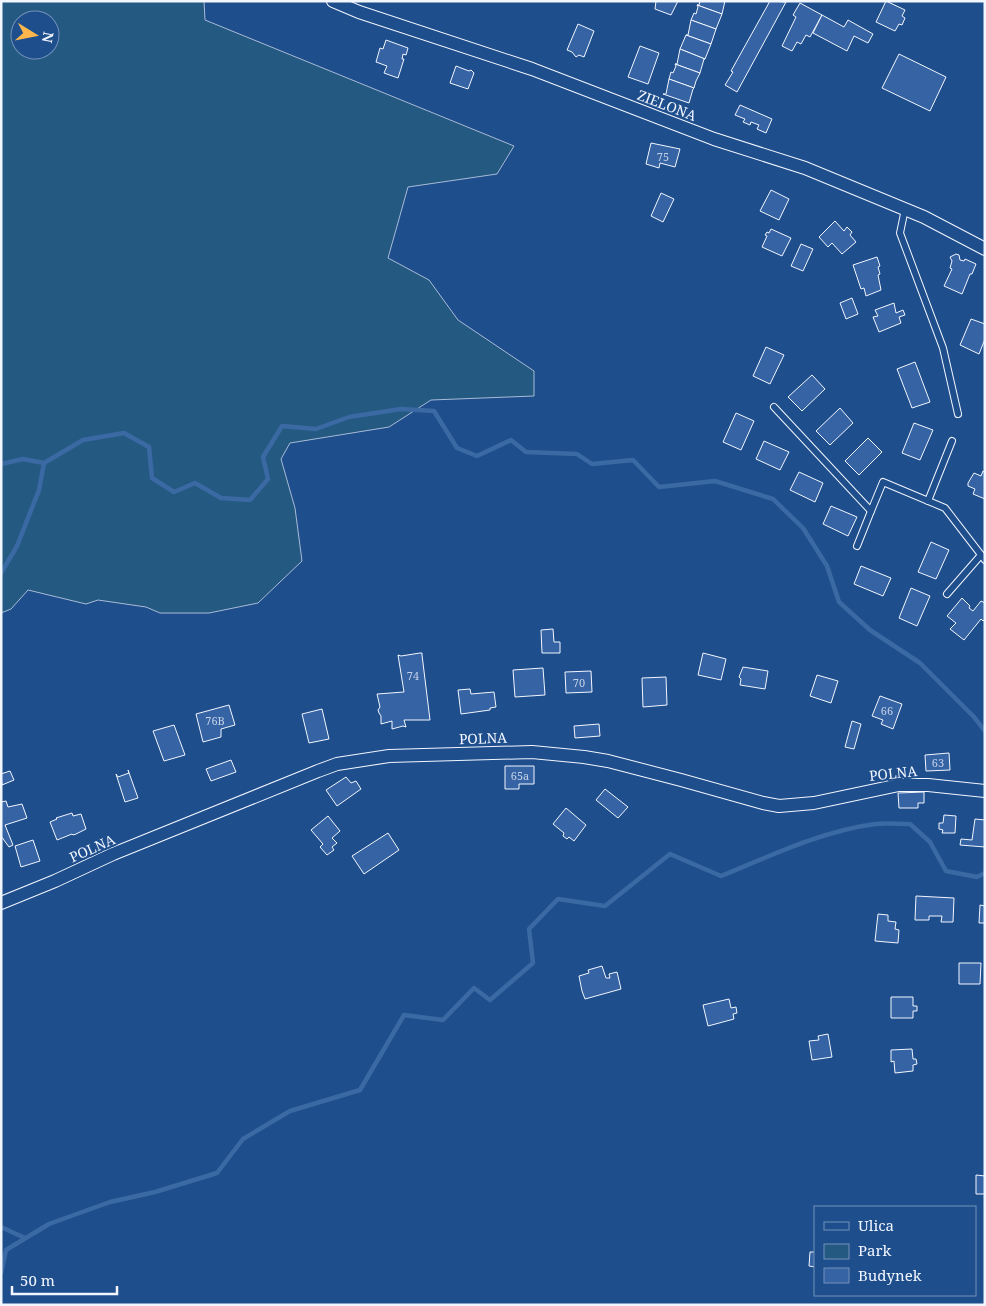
<svg xmlns="http://www.w3.org/2000/svg" width="986" height="1306" font-family="'Noto Serif',serif">
	<rect width="100%" height="100%" fill="#1f4e8c"/>
	<!-- green -->
	<path fill="#245a82" stroke="#a8bbd7" fill-rule="evenodd" d="M 1,1 L 204,1 L 205,20 L 514,146 L 497,174 L 408,187 L 388,258 L 429,280 L 458,320 L 534,371 L 534,396 L 431,400 L 389,427 L 290,443 L 281,459 L 295,508 L 302,561 L 258,603 L 209,613 L 160,613 L 146,607 L 98,600 L 86,604 L 28,590 L 11,609 L 1,613 ZM 20,20 L 50,20 L 50,50 L 20,50 Z"/>
	<g fill="none" stroke-linecap="round" stroke-linejoin="round">
		<!-- stream -->
		<g stroke="#3b69a3" stroke-width="4.5">
			<path d="M 1,464 L 23,459 L 44,463"/>
			<path d="M 1,573 L 17,546 L 39,490 L 44,463 L 83,440 L 124,433 L 149,447 L 152,478 L 174,492 L 195,483 L 221,498 L 250,500 L 268,479 L 263,457 L 282,426 L 316,429 L 349,417 L 401,409 L 434,411 L 457,448 L 477,456 L 511,440 L 526,452 L 577,454 L 592,464 L 633,460 L 659,487 L 715,481 L 773,499 L 803,528 L 827,566 L 839,602 L 870,630 L 920,663 L 974,717 L 985,731"/>
			<path d="M 1,1227 L 25,1238"/>
			<path d="M 1,1273 L 6,1250 L 49,1224 L 110,1202 L 155,1192 L 217,1173 L 243,1139 L 290,1111 L 360,1090 L 404,1015 L 443,1020 L 474,988 L 490,1000 L 533,963 L 529,929 L 558,899 L 605,906 L 670,854 L 721,876 C 770,856 822,831 875,824 C 886,823 898,824 910,824 L 930,842 L 946,871 L 977,877 L 985,873"/>
		</g>
	</g>
	<!-- building -->
	<g fill="#3563a3" stroke="#f2f6ff">
		<path d="M 656,1 L 678,1 L 671,15 L 655,9 Z"/>
		<path d="M 700,1 L 725,1 L 722,14 L 697,5 L 699,5 Z"/>
		<path d="M 770,1 L 786,2 L 737,92 L 725,85 L 733,72 L 731,71 Z"/>
		<path d="M 886,1 L 905,10 L 902,16 L 905,18 L 902,25 L 899,24 L 895,31 L 876,22 Z"/>
		<path d="M 800,3 L 822,15 L 810,37 L 806,35 L 801,44 L 797,42 L 792,51 L 782,46 L 796,17 L 793,15 Z"/>
		<path d="M 697,5 L 722,14 L 716,29 L 691,20 L 694,13 L 696,14 L 698,7 Z"/>
		<path d="M 822,15 L 844,27 L 848,20 L 873,34 L 868,43 L 854,36 L 847,51 L 813,33 Z"/>
		<path d="M 691,20 L 716,29 L 711,44 L 686,35 L 688,35 Z"/>
		<path d="M 578,24 L 594,31 L 584,57 L 579,55 L 576,57 L 572,52 L 567,50 Z"/>
		<path d="M 686,35 L 711,44 L 705,59 L 680,49 Z"/>
		<path d="M 386,40 L 408,48 L 406,55 L 403,54 L 402,59 L 404,59 L 398,78 L 384,73 L 387,66 L 376,62 L 380,48 L 383,49 Z"/>
		<path d="M 640,46 L 659,53 L 648,84 L 628,77 Z"/>
		<path d="M 680,49 L 705,59 L 704,59 L 700,73 L 675,64 L 677,64 Z"/>
		<path d="M 899,54 L 946,77 L 930,111 L 882,88 Z"/>
		<path d="M 675,64 L 700,73 L 696,81 L 694,88 L 669,79 L 671,72 L 673,73 L 676,66 Z"/>
		<path d="M 456,66 L 469,71 L 471,70 L 474,73 L 468,89 L 450,83 Z"/>
		<path d="M 669,79 L 694,88 L 693,89 L 689,103 L 663,94 L 666,94 Z"/>
		<path d="M 740,105 L 772,119 L 766,133 L 757,129 L 759,125 L 751,122 L 750,125 L 743,122 L 745,119 L 735,115 Z"/>
		<path d="M 651,143 L 680,149 L 675,167 L 660,163 L 659,168 L 646,164 Z"/>
		<path d="M 771,190 L 789,199 L 779,220 L 760,211 Z"/>
		<path d="M 661,193 L 674,199 L 663,222 L 651,216 Z"/>
		<path d="M 835,221 L 844,231 L 847,227 L 852,232 L 850,235 L 856,242 L 842,254 L 832,243 L 828,247 L 819,237 Z"/>
		<path d="M 771,229 L 791,238 L 782,256 L 762,247 L 767,236 L 765,235 L 767,232 L 769,233 Z"/>
		<path d="M 801,244 L 813,249 L 803,271 L 791,266 Z"/>
		<path d="M 956,254 L 959,255 L 960,260 L 964,261 L 965,259 L 976,264 L 972,274 L 970,274 L 962,294 L 944,286 L 952,269 L 950,268 L 952,261 L 950,257 Z"/>
		<path d="M 877,257 L 880,266 L 878,267 L 880,274 L 878,275 L 881,290 L 866,296 L 864,288 L 861,289 L 853,265 Z"/>
		<path d="M 852,298 L 858,314 L 846,319 L 840,303 Z"/>
		<path d="M 894,303 L 896,313 L 903,310 L 905,315 L 899,317 L 901,323 L 879,332 L 873,317 L 878,316 L 875,310 Z"/>
		<path d="M 971,319 L 985,324 L 985,339 L 979,354 L 960,345 Z"/>
		<path d="M 766,347 L 784,355 L 770,384 L 753,376 Z"/>
		<path d="M 915,362 L 930,402 L 912,408 L 897,369 Z"/>
		<path d="M 812,375 L 825,389 L 802,411 L 788,397 Z"/>
		<path d="M 840,408 L 853,423 L 830,445 L 816,431 Z"/>
		<path d="M 736,413 L 754,421 L 741,450 L 723,442 Z"/>
		<path d="M 914,423 L 933,430 L 920,460 L 902,453 Z"/>
		<path d="M 868,438 L 882,452 L 859,475 L 845,461 Z"/>
		<path d="M 764,441 L 789,452 L 780,470 L 756,459 Z"/>
		<path d="M 983,471 L 985,472 L 985,499 L 973,494 L 975,489 L 968,486 L 968,483 L 974,473 L 981,476 Z"/>
		<path d="M 799,472 L 823,483 L 815,502 L 790,490 Z"/>
		<path d="M 831,506 L 857,517 L 848,536 L 823,524 Z"/>
		<path d="M 931,542 L 949,550 L 936,579 L 918,572 Z"/>
		<path d="M 861,566 L 891,578 L 883,596 L 854,584 Z"/>
		<path d="M 911,588 L 930,596 L 917,626 L 899,618 Z"/>
		<path d="M 962,598 L 970,606 L 969,608 L 973,611 L 981,601 L 985,603 L 985,619 L 983,621 L 981,619 L 964,640 L 950,629 L 956,623 L 947,616 Z"/>
		<path d="M 553,629 L 554,642 L 560,642 L 560,653 L 542,653 L 541,630 Z"/>
		<path d="M 420,653 L 422,653 L 422,655 L 430,720 L 404,720 L 406,727 L 403,726 L 392,729 L 392,721 L 381,724 L 381,716 L 379,713 L 378,710 L 380,707 L 377,694 L 404,692 L 398,655 L 401,656 Z"/>
		<path d="M 703,653 L 726,659 L 721,680 L 698,675 Z"/>
		<path d="M 743,667 L 768,671 L 765,689 L 740,685 L 741,679 L 739,677 Z"/>
		<path d="M 543,668 L 545,695 L 515,697 L 513,670 Z"/>
		<path d="M 591,671 L 592,692 L 566,693 L 565,672 Z"/>
		<path d="M 817,675 L 838,681 L 831,703 L 810,696 Z"/>
		<path d="M 666,677 L 667,705 L 643,707 L 642,678 Z"/>
		<path d="M 470,689 L 471,694 L 494,692 L 496,707 L 490,708 L 490,710 L 461,714 L 458,690 Z"/>
		<path d="M 880,696 L 902,704 L 893,729 L 881,724 L 883,720 L 872,716 Z"/>
		<path d="M 229,705 L 235,725 L 221,729 L 221,737 L 203,742 L 196,714 Z"/>
		<path d="M 322,709 L 329,739 L 309,743 L 302,714 Z"/>
		<path d="M 852,721 L 861,724 L 854,749 L 845,747 Z"/>
		<path d="M 599,724 L 600,736 L 575,738 L 574,726 Z"/>
		<path d="M 174,725 L 185,755 L 164,761 L 153,731 Z"/>
		<path d="M 949,753 L 950,770 L 926,771 L 925,755 Z"/>
		<path d="M 231,760 L 236,772 L 211,781 L 206,769 Z"/>
		<path d="M 505,766 L 534,766 L 534,784 L 519,784 L 519,789 L 505,789 Z"/>
		<path d="M 128,770 L 138,798 L 125,802 L 116,774 L 118,777 L 129,773 Z"/>
		<path d="M 10,771 L 14,780 L 2,785 L 1,774 Z"/>
		<path d="M 346,777 L 351,783 L 356,781 L 361,789 L 337,806 L 326,790 Z"/>
		<path d="M 605,789 L 628,807 L 618,818 L 596,800 Z"/>
		<path d="M 924,792 L 924,803 L 918,803 L 918,808 L 899,808 L 898,793 Z"/>
		<path d="M 6,801 L 8,807 L 22,804 L 27,818 L 5,825 L 13,845 L 9,847 L 1,836 L 1,802 Z"/>
		<path d="M 566,808 L 586,825 L 574,841 L 569,837 L 567,839 L 563,836 L 564,833 L 553,824 Z"/>
		<path d="M 72,813 L 73,816 L 81,814 L 86,829 L 76,834 L 73,835 L 72,834 L 57,840 L 50,822 L 57,819 L 56,818 Z"/>
		<path d="M 944,815 L 956,816 L 955,833 L 942,833 L 943,830 L 939,829 L 939,823 L 943,823 Z"/>
		<path d="M 328,816 L 340,831 L 332,838 L 337,843 L 332,847 L 334,850 L 327,855 L 320,847 L 323,844 L 311,830 Z"/>
		<path d="M 975,819 L 985,820 L 985,847 L 960,845 L 961,839 L 972,840 Z"/>
		<path d="M 388,833 L 399,850 L 364,874 L 352,856 Z"/>
		<path d="M 33,840 L 40,861 L 21,867 L 15,846 Z"/>
		<path d="M 916,896 L 954,898 L 953,922 L 941,922 L 942,916 L 929,916 L 929,920 L 915,920 Z"/>
		<path d="M 980,905 L 985,906 L 985,923 L 979,923 Z"/>
		<path d="M 878,914 L 888,915 L 888,921 L 896,922 L 895,929 L 899,930 L 898,943 L 875,941 Z"/>
		<path d="M 959,963 L 981,963 L 980,984 L 959,984 Z"/>
		<path d="M 602,966 L 606,978 L 610,978 L 609,974 L 617,972 L 621,989 L 585,999 L 582,991 L 579,976 L 589,973 L 588,970 Z"/>
		<path d="M 891,997 L 913,997 L 913,1006 L 917,1006 L 917,1011 L 913,1011 L 913,1018 L 891,1018 Z"/>
		<path d="M 729,999 L 731,1008 L 736,1007 L 737,1013 L 733,1014 L 734,1019 L 708,1026 L 703,1005 Z"/>
		<path d="M 828,1034 L 832,1057 L 812,1060 L 809,1041 L 819,1040 L 818,1036 Z"/>
		<path d="M 912,1049 L 913,1059 L 916,1059 L 917,1064 L 913,1065 L 913,1071 L 895,1073 L 894,1061 L 891,1062 L 891,1050 Z"/>
		<path d="M 976,1175 L 985,1176 L 985,1194 L 976,1194 Z"/>
		<path d="M 810,1252 L 815,1252 L 815,1267 L 809,1266 Z"/>
	</g>
	<g fill="none" stroke-linecap="round" stroke-linejoin="round">
		<defs>
			<g id="service">
				<path d="M 905,209 L 900,233 L 943,348 L 958,414"/>
				<path d="M 774,407 L 871,511 L 883,482 L 945,508 L 985,560"/>
				<path d="M 928,501 L 952,441"/>
				<path d="M 857,546 L 871,511"/>
				<path d="M 947,594 L 981,555"/>
			</g>
			<g id="minor">
				<path d="M 333,1 L 359,12 L 532,69 L 714,139 L 805,168 L 924,217 L 985,249"/>
				<path d="M 1,903 L 55,881 L 113,854 L 318,771 L 337,764 L 389,756 L 532,752 L 584,757 L 608,761 L 681,780 L 763,803 L 779,806 L 814,803 L 899,785 L 928,785 L 985,791"/>
			</g>
		</defs>
		<!-- service casing -->
		<use href="#service" stroke="#f2f6ff" stroke-width="8"/>
		<!-- minor casing -->
		<use href="#minor" stroke="#f2f6ff" stroke-width="14"/>
		<!-- service -->
		<use href="#service" stroke="#1f4e8c" stroke-width="6"/>
		<!-- minor -->
		<use href="#minor" stroke="#1f4e8c" stroke-width="12"/>
	</g>
	<g text-anchor="middle" dominant-baseline="central" stroke-width="4" stroke-linejoin="round" paint-order="stroke">
		<!-- number labels -->
		<g font-size="11" fill="#c3d1e8">
			<text x="663" y="156">75</text>
			<text x="413" y="675">74</text>
			<text x="579" y="682">70</text>
			<text x="887" y="710">66</text>
			<text x="215" y="720">76B</text>
			<text x="938" y="762">63</text>
			<text x="520" y="775">65a</text>
		</g>
		<!-- street labels -->
		<g font-size="14" fill="#f2f6ff" stroke="#1f4e8c">
			<text transform="translate(667 105) rotate(21)">ZIELONA</text>
			<text transform="translate(483 738) rotate(-2)">POLNA</text>
			<text transform="translate(893 773) rotate(-6)">POLNA</text>
			<text transform="translate(92 848) rotate(-24)">POLNA</text>
		</g>
	</g>
	<!-- border -->
	<rect width="986" height="1306" fill="none" stroke="#f2f6ff" stroke-width="5"/>
	<!-- legend -->
	<rect x="814" y="1206" width="162" height="90" fill="#1f4e8c" stroke="#7391ba"/>
	<rect x="824" y="1222" width="25" height="8" fill="#1f4e8c" stroke="#7391ba"/>
	<text x="858" y="1231" font-size="15" fill="#f2f6ff">Ulica</text>
	<rect x="824" y="1244" width="25" height="15" fill="#245a82" stroke="#7391ba"/>
	<text x="858" y="1256" font-size="15" fill="#f2f6ff">Park</text>
	<rect x="824" y="1268" width="25" height="15" fill="#3563a3" stroke="#7391ba"/>
	<text x="858" y="1281" font-size="15" fill="#f2f6ff">Budynek</text>
	<!-- north arrow -->
	<g transform="translate(35 35) rotate(100)"><circle r="24" fill="#1f4e8c" stroke="#7391ba"/>
	<path d="M0-4L9 19L0 12L-9 19Z" fill="#ffb74d"/>
	<text y="-8" font-size="14" font-weight="bold" text-anchor="middle" fill="#f2f6ff">N</text>
	</g>
	<!-- scale -->
	<path d="M12 1286v8h105v-8" fill="none" stroke="#f2f6ff" stroke-width="2.5"/>
	<text x="20" y="1286" font-size="15" fill="#f2f6ff" stroke="#1f4e8c" stroke-width="4" paint-order="stroke">50 m</text>
</svg>
